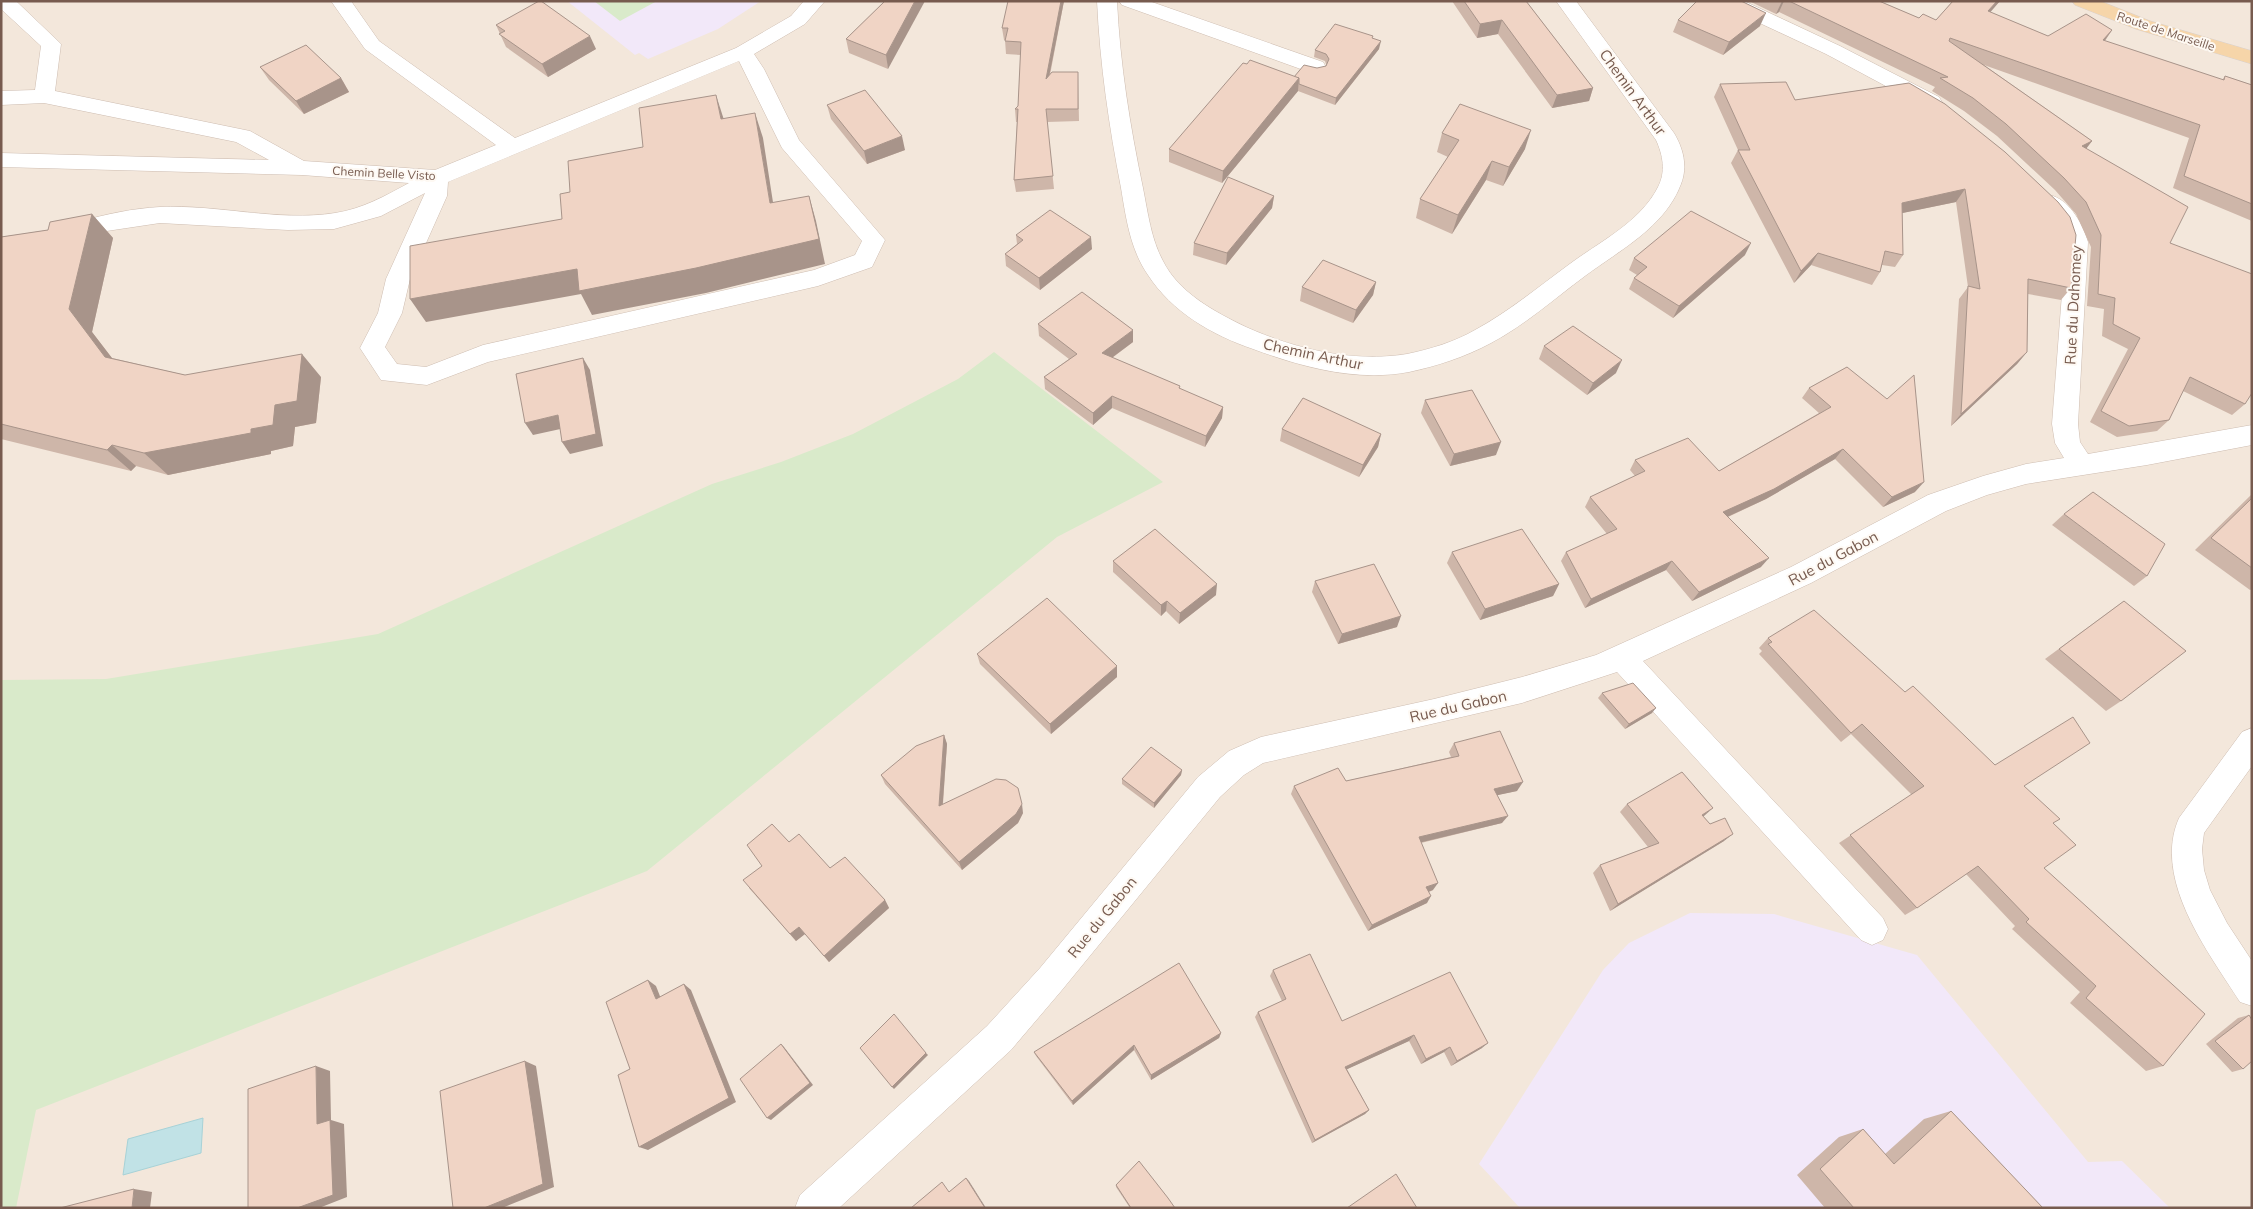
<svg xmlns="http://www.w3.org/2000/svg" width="2253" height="1209" font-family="Mulish,sans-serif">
	<rect width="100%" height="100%" fill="#fcf5ec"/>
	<!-- residential -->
	<rect fill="#f3e7db" x="1" y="1" width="2251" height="1207"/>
	<!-- education -->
	<g fill="#f2e8f9">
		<path d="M 567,1 L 761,1 L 718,29 L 648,59 L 639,53 L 635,55 Z"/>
		<path d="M 1690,913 L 1774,914 L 1917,955 L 2088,1162 L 2122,1161 L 2170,1208 L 1520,1208 L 1479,1164 L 1603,970 L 1629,943 Z"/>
	</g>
	<!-- green -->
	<g fill="#d9eaca">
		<path d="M 594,1 L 657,1 L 620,21 Z"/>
		<path d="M 994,352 L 1163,482 L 1057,537 L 647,871 L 36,1110 L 16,1208 L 1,1208 L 1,680 L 106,679 L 378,634 L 712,484 L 781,462 L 853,434 L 958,379 Z"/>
	</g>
	<!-- water -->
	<path fill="#c1e2e6" stroke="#a7d2d7" d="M 203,1118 L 201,1153 L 123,1175 L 128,1139 Z"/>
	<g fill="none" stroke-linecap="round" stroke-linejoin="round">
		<defs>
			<g id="minor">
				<path d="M 1,1 L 16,1 L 61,44 L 55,91 L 250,131 L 304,161 L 435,170 L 496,145 L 365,49 L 331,1 L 351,1 L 379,41 L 515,138 L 736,48 L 791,16 L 804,1 L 825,1 L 805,24 L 754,54 L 764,69 L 799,140 L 885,240 L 872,267 L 818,286 L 488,362 L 427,385 L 381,380 L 360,348 L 378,313 L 386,279 L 425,193 L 381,216 L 334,229 L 288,230 L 160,223 L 100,232 L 1,263 L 1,247 C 53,230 105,210 160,207 C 216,204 279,222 335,213 C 362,209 385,196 409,183 L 302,175 L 1,167 L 1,153 L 269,160 L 236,142 L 44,103 L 1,105 L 1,91 L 35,90 L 41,46 L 1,9 ZM 739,61 L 782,148 L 862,241 L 855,255 L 814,270 L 483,345 L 426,367 L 397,364 L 385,347 L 402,313 L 410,279 L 447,196 L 448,182 Z"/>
				<path d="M 1097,1 L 1117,1 C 1120,64 1130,126 1143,188 C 1148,213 1151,239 1163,261 C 1179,293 1215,312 1246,327 C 1295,349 1353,363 1407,354 C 1431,349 1454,342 1475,330 C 1508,312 1537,288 1567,266 C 1597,243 1640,223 1658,187 C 1666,172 1663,155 1656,140 L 1556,1 L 1576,1 L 1674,133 C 1683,148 1688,166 1681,184 C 1665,227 1620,250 1585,276 C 1554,299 1525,325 1491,343 C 1465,357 1437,366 1409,372 C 1356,382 1302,367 1253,349 C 1212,335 1172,312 1148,275 C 1130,249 1126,218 1121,188 C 1109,126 1100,65 1097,1 Z"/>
				<path d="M 1119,1 L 1149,1 L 1323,62 L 1326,67 L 1323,72 L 1316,73 L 1309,72 L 1122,5 Z"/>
				<path d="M 1718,1 L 1744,1 L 1840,46 L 1939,97 L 1942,102 L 1939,107 L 1932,109 L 1925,107 L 1826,54 L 1721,5 Z"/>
				<path d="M 2053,196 C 2071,202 2083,225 2088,242 L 2078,424 L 2080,442 L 2088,454 L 2252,425 L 2252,445 L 2147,465 L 2026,484 L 1987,495 L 1946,511 L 1811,583 L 1643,661 L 1883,918 L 1888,929 L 1883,940 L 1872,945 L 1861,940 L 1617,672 L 1522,703 L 1263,763 L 1244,775 L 1220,797 L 1062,990 L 1011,1050 L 839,1208 L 795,1208 L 800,1195 L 987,1026 L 1040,968 L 1198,777 L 1229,751 L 1261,737 L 1434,699 L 1522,677 L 1596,655 L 1791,567 L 1928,495 L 1983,476 L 2026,464 L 2064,458 L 2055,443 L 2052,424 L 2066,242 L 2062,230 L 2042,204 L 2045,199 Z"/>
				<path d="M 2252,728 L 2252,766 L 2204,833 L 2202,849 L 2204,870 L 2210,890 L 2227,923 L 2252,961 L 2252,1006 L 2240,1002 C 2208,952 2152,879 2179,818 L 2242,732 Z"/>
			</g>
			<path id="major" d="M 2072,1 L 2100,1 L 2150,21 L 2252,51 L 2252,64 L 2136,29 L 2075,5 Z"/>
		</defs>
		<!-- minor casing -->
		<use href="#minor" stroke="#cebdb1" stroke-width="1"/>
		<!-- major casing -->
		<use href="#major" stroke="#d9d1ce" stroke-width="1"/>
		<!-- minor -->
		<use href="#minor" fill="#fff" fill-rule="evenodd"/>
		<!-- major -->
		<use href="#major" fill="#f6d5a9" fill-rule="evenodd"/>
	</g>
	<!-- wall -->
	<g fill="#ceb6a9">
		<path d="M 885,1 L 888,69 L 849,53 L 846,39 Z"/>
		<path d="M 1064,1 L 1050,75 L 1078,72 L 1079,121 L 1047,122 L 1054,189 L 1016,192 L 1014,180 L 1017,122 L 1016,122 L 1015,109 L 1018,106 L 1021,55 L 1006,54 L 1005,40 L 1004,40 L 1002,28 Z"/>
		<path d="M 1452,1 L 1526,1 L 1593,88 L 1589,101 L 1552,108 L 1498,34 L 1477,38 Z"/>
		<path d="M 1749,1 L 1879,1 L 1919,18 L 1936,20 L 1953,1 L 2000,1 L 1990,12 L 2048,36 L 2112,30 L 2105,41 L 2222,80 L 2225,76 L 2252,85 L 2252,221 L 2173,188 L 2189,138 L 1984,65 L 2092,141 L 2086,148 L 2170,243 L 2245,404 L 2232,415 L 2183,391 L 2169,420 L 2157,431 L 2117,437 L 2090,422 L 2128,349 L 2102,336 L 2104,309 L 2087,306 L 2091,247 L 2076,214 L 2055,190 L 1997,136 L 1964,111 L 1932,91 L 1935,87 L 1779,12 L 1776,14 Z"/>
		<path d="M 1678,20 L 1760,26 L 1723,55 L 1673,32 Z"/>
		<path d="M 496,25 L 596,49 L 548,77 L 506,47 Z"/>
		<path d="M 1373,39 L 1379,49 L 1335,105 L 1298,91 L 1222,183 L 1169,162 L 1169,149 L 1294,77 L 1326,66 L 1326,64 L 1325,61 L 1314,57 L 1315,50 Z"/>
		<path d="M 260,67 L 341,78 L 349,92 L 304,114 L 269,80 Z"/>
		<path d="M 1909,83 L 2071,288 L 2061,300 L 2028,294 L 2027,352 L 2017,364 L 1951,426 L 1959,299 L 1968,287 L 1956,202 L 1902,213 L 1903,255 L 1895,267 L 1882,265 L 1880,272 L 1872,285 L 1811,265 L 1794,283 L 1731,163 L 1738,150 L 1714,97 L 1720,84 L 1795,100 Z"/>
		<path d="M 827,105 L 905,150 L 867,164 L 831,119 Z"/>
		<path d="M 1442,133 L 1525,149 L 1503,186 L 1486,180 L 1452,234 L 1416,218 L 1420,199 L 1448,157 L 1437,152 Z"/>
		<path d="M 1274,196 L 1272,208 L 1226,265 L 1193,255 L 1194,243 Z"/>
		<path d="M 92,214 L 113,238 L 92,332 L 112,358 L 185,375 L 321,377 L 316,423 L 295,427 L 293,446 L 271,451 L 271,454 L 168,475 L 136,466 L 131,471 L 1,439 L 1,237 L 48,230 Z"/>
		<path d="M 1016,235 L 1092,249 L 1040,290 L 1006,266 L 1005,254 L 1017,244 Z"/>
		<path d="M 1745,255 L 1673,318 L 1629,289 L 1634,278 L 1637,275 L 1629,270 L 1634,258 Z"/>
		<path d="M 1376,282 L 1373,295 L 1353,323 L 1300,301 L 1302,287 Z"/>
		<path d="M 1038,324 L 1133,342 L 1112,358 L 1180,386 L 1180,389 L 1223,407 L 1222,418 L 1205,447 L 1112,408 L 1093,425 L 1045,389 L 1044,377 L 1069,359 L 1039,336 Z"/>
		<path d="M 1544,346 L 1616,373 L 1587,395 L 1539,359 Z"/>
		<path d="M 1847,367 L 1915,492 L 1883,507 L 1835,459 L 1766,499 L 1728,517 L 1761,567 L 1692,601 L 1666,570 L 1585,608 L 1561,561 L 1566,552 L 1607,534 L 1585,507 L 1590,497 L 1635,476 L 1630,470 L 1635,460 L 1719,471 L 1819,413 L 1802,398 L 1809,388 Z"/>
		<path d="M 1425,400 L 1496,455 L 1450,466 L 1421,413 Z"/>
		<path d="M 1282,429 L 1381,434 L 1378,447 L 1359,477 L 1280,441 Z"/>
		<path d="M 2252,481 L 2252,589 L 2250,590 L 2195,550 L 2251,495 Z"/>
		<path d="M 2064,514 L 2147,576 L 2134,586 L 2052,525 Z"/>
		<path d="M 1452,552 L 1559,584 L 1553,596 L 1480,620 L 1447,563 Z"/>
		<path d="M 1113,561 L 1216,595 L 1179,624 L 1166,611 L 1161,616 L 1113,572 Z"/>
		<path d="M 1315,581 L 1397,627 L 1338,644 L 1312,592 Z"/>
		<path d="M 2124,601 L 2121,701 L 2106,711 L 2045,659 Z"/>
		<path d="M 1768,638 L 1905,692 L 1995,765 L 2024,786 L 2053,823 L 2044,868 L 2163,1066 L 2146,1071 L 2070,1003 L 2080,992 L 2012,929 L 2015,926 L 1966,874 L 1917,908 L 1905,915 L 1839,843 L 1912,795 L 1851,734 L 1841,742 L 1759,654 L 1762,651 L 1759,648 Z"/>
		<path d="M 977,654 L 1117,677 L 1051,734 L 980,664 Z"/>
		<path d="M 1602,693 L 1652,713 L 1625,729 L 1598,698 Z"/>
		<path d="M 944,735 L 947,744 L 943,804 L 1023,813 L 1018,823 L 962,870 L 885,784 L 881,775 Z"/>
		<path d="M 1454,743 L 1517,791 L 1497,795 L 1502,823 L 1421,843 L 1433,890 L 1429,892 L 1427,903 L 1368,931 L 1291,794 L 1294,786 L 1346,781 L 1451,757 L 1449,752 Z"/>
		<path d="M 1182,770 L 1181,775 L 1154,808 L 1122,784 L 1122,779 Z"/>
		<path d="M 1627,804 L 1704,817 L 1724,841 L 1610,911 L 1593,873 L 1600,865 L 1648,847 L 1620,812 Z"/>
		<path d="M 789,842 L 830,868 L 885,900 L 889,908 L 829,962 L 805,934 L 796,941 L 749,888 Z"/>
		<path d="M 1273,970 L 1342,1021 L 1482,1048 L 1451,1066 L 1444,1052 L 1421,1064 L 1409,1041 L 1347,1069 L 1369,1110 L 1365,1114 L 1312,1143 L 1255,1017 L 1258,1012 L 1282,1001 L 1270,976 Z"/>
		<path d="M 2249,1015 L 2243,1069 L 2232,1072 L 2206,1044 L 2238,1018 Z"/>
		<path d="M 1221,1033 L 1219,1038 L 1151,1080 L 1134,1050 L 1073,1105 L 1036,1056 L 1034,1052 Z"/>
		<path d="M 1951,1111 L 2043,1208 L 1825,1208 L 1797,1175 L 1839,1137 L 1863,1129 L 1885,1154 L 1924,1119 Z"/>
		<path d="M 1116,1185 L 1175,1208 L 1130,1208 L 1116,1187 Z"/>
	</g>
	<!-- shaded-wall -->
	<g fill="#a8948a">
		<path d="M 915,1 L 925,1 L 888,69 L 886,55 Z"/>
		<path d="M 1061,1 L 1064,1 L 1046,92 L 1046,79 Z"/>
		<path d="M 1782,1 L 1784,1 L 1779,12 L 1776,14 Z"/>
		<path d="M 1997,1 L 2000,1 L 1980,24 L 1988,11 Z"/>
		<path d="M 1766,13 L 1760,26 L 1723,55 L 1729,42 Z"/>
		<path d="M 1502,20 L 1498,34 L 1477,38 L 1480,24 Z"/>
		<path d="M 2112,30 L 2103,43 L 2103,40 Z"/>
		<path d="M 590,36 L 596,49 L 548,77 L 542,64 Z"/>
		<path d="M 1381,41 L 1379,49 L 1335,105 L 1336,98 Z"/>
		<path d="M 341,78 L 349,92 L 304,114 L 296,101 Z"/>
		<path d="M 1299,78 L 1298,91 L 1222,183 L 1223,171 Z"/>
		<path d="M 1593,88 L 1589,101 L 1552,108 L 1557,95 Z"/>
		<path d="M 716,95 L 724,120 L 721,119 Z"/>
		<path d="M 755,113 L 763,138 L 777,228 L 770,203 Z"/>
		<path d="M 1531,130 L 1525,149 L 1503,186 L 1509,167 Z"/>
		<path d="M 902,136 L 905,150 L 867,164 L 864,151 Z"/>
		<path d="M 2092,141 L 2083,153 L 2082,146 Z"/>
		<path d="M 1492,161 L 1486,180 L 1452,234 L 1458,215 Z"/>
		<path d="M 1965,189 L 1956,202 L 1893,215 L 1902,203 Z"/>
		<path d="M 809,196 L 816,221 L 825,264 L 706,293 L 592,315 L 581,294 L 426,322 L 410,299 Z"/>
		<path d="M 1274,196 L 1272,208 L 1226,265 L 1227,253 Z"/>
		<path d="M 92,214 L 113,238 L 92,332 L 128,379 L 105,357 L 69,309 Z"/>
		<path d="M 1091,237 L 1092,249 L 1040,290 L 1039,278 Z"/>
		<path d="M 1751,243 L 1745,255 L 1673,318 L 1679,306 Z"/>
		<path d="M 1818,253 L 1811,265 L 1794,283 L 1801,271 Z"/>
		<path d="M 1376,282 L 1373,295 L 1353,323 L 1356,310 Z"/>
		<path d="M 1133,330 L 1133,342 L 1102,365 L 1102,353 Z"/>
		<path d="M 2027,352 L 2017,364 L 1951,426 L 1961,414 Z"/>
		<path d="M 302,354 L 321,377 L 316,423 L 295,427 L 293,446 L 271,451 L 271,454 L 168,475 L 144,453 L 251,429 L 275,405 Z"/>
		<path d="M 583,358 L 590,370 L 603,446 L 570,454 L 562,442 Z"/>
		<path d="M 1622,360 L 1616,373 L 1587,395 L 1593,383 Z"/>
		<path d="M 1112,396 L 1112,408 L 1093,425 L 1093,413 Z"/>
		<path d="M 1223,407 L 1222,418 L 1205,447 L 1206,436 Z"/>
		<path d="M 558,415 L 565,428 L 533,435 L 525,423 Z"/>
		<path d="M 1381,434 L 1378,447 L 1359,477 L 1363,465 Z"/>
		<path d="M 1501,442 L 1496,455 L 1450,466 L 1454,454 Z"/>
		<path d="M 112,445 L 136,466 L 131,471 L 107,450 Z"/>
		<path d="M 1843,449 L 1835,459 L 1766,499 L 1716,522 L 1723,512 Z"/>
		<path d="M 1924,482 L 1915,492 L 1883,507 L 1892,497 Z"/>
		<path d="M 1769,558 L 1761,567 L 1692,601 L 1699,592 Z"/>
		<path d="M 1672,561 L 1666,570 L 1585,608 L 1591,599 Z"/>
		<path d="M 1217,584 L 1216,595 L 1179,624 L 1180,613 Z"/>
		<path d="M 1559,584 L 1553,596 L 1480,620 L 1485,609 Z"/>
		<path d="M 1167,601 L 1166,611 L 1161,616 L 1161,605 Z"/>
		<path d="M 1401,616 L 1397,627 L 1338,644 L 1342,634 Z"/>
		<path d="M 1117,666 L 1117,677 L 1051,734 L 1050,724 Z"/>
		<path d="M 1656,708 L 1652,713 L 1625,729 L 1629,724 Z"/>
		<path d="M 944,735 L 947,744 L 942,814 L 939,806 Z"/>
		<path d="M 1182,770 L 1181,775 L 1154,808 L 1154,803 Z"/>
		<path d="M 1523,782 L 1517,791 L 1489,797 L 1494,789 Z"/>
		<path d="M 1022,804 L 1023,813 L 1018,823 L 962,870 L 959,862 Z"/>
		<path d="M 1713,808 L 1704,816 L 1693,823 L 1702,815 Z"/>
		<path d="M 1508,816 L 1502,823 L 1414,844 L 1419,837 Z"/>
		<path d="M 1733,834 L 1724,841 L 1610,911 L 1618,904 Z"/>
		<path d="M 1438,883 L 1433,890 L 1422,894 L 1426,887 Z"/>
		<path d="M 1431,896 L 1427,903 L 1368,931 L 1372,925 Z"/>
		<path d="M 885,900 L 889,908 L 829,962 L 824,956 Z"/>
		<path d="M 799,927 L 805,934 L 796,941 L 790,934 Z"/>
		<path d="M 648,980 L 656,986 L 663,1004 L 656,999 Z"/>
		<path d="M 684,984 L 691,990 L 736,1102 L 648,1150 L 639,1147 Z"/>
		<path d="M 1221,1033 L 1219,1038 L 1151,1080 L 1151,1075 Z"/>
		<path d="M 1414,1035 L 1409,1041 L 1341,1072 L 1345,1067 Z"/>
		<path d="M 1488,1043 L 1482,1048 L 1451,1066 L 1457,1061 Z"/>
		<path d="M 781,1044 L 784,1047 L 813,1085 L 771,1120 L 767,1118 Z"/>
		<path d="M 1134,1045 L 1134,1050 L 1073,1105 L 1072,1101 Z"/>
		<path d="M 1450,1047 L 1444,1052 L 1421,1064 L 1426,1059 Z"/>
		<path d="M 926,1053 L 928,1055 L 894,1089 L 892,1087 Z"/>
		<path d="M 525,1061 L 536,1066 L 554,1187 L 502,1208 L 484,1208 Z"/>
		<path d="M 316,1066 L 330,1071 L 331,1120 L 344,1124 L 347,1197 L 319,1208 L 297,1208 L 317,1124 Z"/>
		<path d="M 1369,1110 L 1365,1114 L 1312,1143 L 1315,1140 Z"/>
		<path d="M 966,1178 L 969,1181 L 986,1208 L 985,1208 Z"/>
		<path d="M 134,1189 L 152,1192 L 150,1208 L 132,1208 Z"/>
	</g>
	<!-- building -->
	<g fill="#f0d4c5" stroke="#a8948a">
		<path d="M 539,1 L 541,1 L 590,36 L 542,64 L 499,34 L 505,31 L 496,25 Z"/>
		<path d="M 885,1 L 915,1 L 886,55 L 846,39 Z"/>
		<path d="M 1008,1 L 1061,1 L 1046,79 L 1052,72 L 1078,72 L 1078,109 L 1046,109 L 1053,176 L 1014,180 L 1018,109 L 1015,109 L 1018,106 L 1021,42 L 1005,41 L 1008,28 L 1002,28 Z"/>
		<path d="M 1464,1 L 1526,1 L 1593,88 L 1557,95 L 1502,20 L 1480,24 Z"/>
		<path d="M 1697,1 L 1741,1 L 1766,13 L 1729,42 L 1678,20 Z"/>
		<path d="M 1789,1 L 1879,1 L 1919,18 L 1923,14 L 1936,20 L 1953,1 L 1997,1 L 1988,11 L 2048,36 L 2086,14 L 2112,30 L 2103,40 L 2224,80 L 2225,76 L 2252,85 L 2252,204 L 2184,176 L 2200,125 L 1950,38 L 1949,41 L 2092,141 L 2082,146 L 2188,207 L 2170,243 L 2252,274 L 2252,393 L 2245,404 L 2190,377 L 2169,420 L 2129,426 L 2101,411 L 2140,338 L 2113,324 L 2115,298 L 2098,294 L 2101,235 L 2086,202 L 2064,178 L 2006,124 L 1973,98 L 1940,78 L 1948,77 Z"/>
		<path d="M 1335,24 L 1373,36 L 1372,38 L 1381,41 L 1336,98 L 1299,84 L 1299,78 L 1294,77 L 1304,65 L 1317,68 L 1326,66 L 1329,59 L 1326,54 L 1315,50 Z"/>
		<path d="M 306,45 L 341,78 L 296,101 L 260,67 Z"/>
		<path d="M 1250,60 L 1299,78 L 1223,171 L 1169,149 L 1243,63 L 1247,64 Z"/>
		<path d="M 1786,82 L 1795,100 L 1909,83 L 1945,104 L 2005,152 L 2058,202 L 2070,217 L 2076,235 L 2071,288 L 2028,279 L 2027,352 L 1961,414 L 1968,286 L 1980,289 L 1965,189 L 1902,203 L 1903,255 L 1885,251 L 1880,272 L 1818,253 L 1801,271 L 1738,150 L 1750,150 L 1720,84 Z"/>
		<path d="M 865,90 L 902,136 L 864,151 L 827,105 Z"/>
		<path d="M 716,95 L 721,119 L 755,113 L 770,203 L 809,196 L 819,239 L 696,268 L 579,291 L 577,269 L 410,299 L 410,246 L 562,219 L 560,194 L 570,192 L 568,161 L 643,147 L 639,108 Z"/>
		<path d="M 1460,104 L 1531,130 L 1509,167 L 1492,161 L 1458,215 L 1420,199 L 1459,140 L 1442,133 Z"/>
		<path d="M 1228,177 L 1274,196 L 1227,253 L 1194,243 Z"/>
		<path d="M 1050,210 L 1091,237 L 1039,278 L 1005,254 L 1023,240 L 1016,235 Z"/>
		<path d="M 1691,211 L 1751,243 L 1679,306 L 1634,278 L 1647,267 L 1634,258 Z"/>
		<path d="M 92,214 L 69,309 L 105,357 L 185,375 L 302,354 L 297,401 L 275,405 L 273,425 L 251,429 L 251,433 L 144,453 L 112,445 L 107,450 L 1,424 L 1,237 L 48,230 L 50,222 Z"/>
		<path d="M 1323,260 L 1376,282 L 1356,310 L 1302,287 Z"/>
		<path d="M 1082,292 L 1133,330 L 1102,353 L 1180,386 L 1179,388 L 1223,407 L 1206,436 L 1112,396 L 1093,413 L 1044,377 L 1077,354 L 1038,324 Z"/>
		<path d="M 1573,326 L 1622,360 L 1593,383 L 1544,346 Z"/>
		<path d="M 583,358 L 596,434 L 562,442 L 558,415 L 525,423 L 516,374 Z"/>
		<path d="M 1847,367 L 1887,399 L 1914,375 L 1924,482 L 1892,497 L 1843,449 L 1774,489 L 1723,512 L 1769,558 L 1699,592 L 1672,561 L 1591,599 L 1566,552 L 1617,529 L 1590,497 L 1645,471 L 1635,460 L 1688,438 L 1719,471 L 1831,407 L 1809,388 Z"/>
		<path d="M 1472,390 L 1501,442 L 1454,454 L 1425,400 Z"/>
		<path d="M 1303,398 L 1381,434 L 1363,465 L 1282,429 Z"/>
		<path d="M 2093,492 L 2165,544 L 2147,576 L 2064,514 Z"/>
		<path d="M 2252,498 L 2252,568 L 2211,538 Z"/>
		<path d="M 1155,529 L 1217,584 L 1180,613 L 1167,601 L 1161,605 L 1113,561 Z"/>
		<path d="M 1522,529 L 1559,584 L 1485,609 L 1452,552 Z"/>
		<path d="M 1374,564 L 1401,616 L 1342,634 L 1315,581 Z"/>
		<path d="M 1047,598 L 1117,666 L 1050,724 L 977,654 Z"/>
		<path d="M 2124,601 L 2186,651 L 2121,701 L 2059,649 Z"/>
		<path d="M 1814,610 L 1905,692 L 1913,686 L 1995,765 L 2073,717 L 2090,743 L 2024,786 L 2060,819 L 2053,823 L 2076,845 L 2044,868 L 2205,1014 L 2163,1066 L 2086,998 L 2096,986 L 2026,922 L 2029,919 L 1978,866 L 1917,908 L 1850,835 L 1924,786 L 1862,724 L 1851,733 L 1768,644 L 1772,642 L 1768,638 Z"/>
		<path d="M 1633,683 L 1656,708 L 1629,724 L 1602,693 Z"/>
		<path d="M 1500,731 L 1523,782 L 1494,789 L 1508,816 L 1419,837 L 1438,883 L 1426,887 L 1431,896 L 1372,925 L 1294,786 L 1338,768 L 1346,781 L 1459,756 L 1454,743 Z"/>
		<path d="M 944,735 L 939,806 L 996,779 L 1006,780 L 1018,788 L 1022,804 L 1016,814 L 959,862 L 881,775 L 916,746 Z"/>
		<path d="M 1151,747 L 1182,770 L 1154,803 L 1122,779 Z"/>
		<path d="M 1682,772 L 1713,808 L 1702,815 L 1710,824 L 1725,818 L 1733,834 L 1618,904 L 1600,865 L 1659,843 L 1627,804 Z"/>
		<path d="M 772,824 L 789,842 L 799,834 L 830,868 L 845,857 L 885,900 L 824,956 L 799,927 L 790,934 L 743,880 L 762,866 L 747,845 Z"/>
		<path d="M 1310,954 L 1342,1021 L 1450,972 L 1488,1043 L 1457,1061 L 1450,1047 L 1426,1059 L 1414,1035 L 1345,1067 L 1369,1110 L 1315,1140 L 1258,1012 L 1286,999 L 1273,970 Z"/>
		<path d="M 1179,963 L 1221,1033 L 1151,1075 L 1134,1045 L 1072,1101 L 1034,1052 Z"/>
		<path d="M 648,980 L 656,999 L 684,984 L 729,1098 L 639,1147 L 618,1075 L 630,1069 L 606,1002 Z"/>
		<path d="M 894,1014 L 926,1053 L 892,1087 L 860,1048 Z"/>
		<path d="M 2249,1015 L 2252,1020 L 2252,1061 L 2243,1069 L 2215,1041 Z"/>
		<path d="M 781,1044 L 810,1083 L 767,1118 L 740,1079 Z"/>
		<path d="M 525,1061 L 543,1184 L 484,1208 L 453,1208 L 440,1091 Z"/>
		<path d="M 316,1066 L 317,1124 L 330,1120 L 333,1195 L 297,1208 L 248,1208 L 248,1089 Z"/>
		<path d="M 1951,1111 L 2043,1208 L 1854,1208 L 1820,1169 L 1863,1129 L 1894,1164 Z"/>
		<path d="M 1139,1161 L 1168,1198 L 1175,1208 L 1131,1208 L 1116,1185 Z"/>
		<path d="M 1396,1174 L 1417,1208 L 1347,1208 Z"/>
		<path d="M 966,1178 L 985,1208 L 911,1208 L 942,1182 L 949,1192 Z"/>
		<path d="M 134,1189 L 132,1208 L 60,1208 Z"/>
	</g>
	<g text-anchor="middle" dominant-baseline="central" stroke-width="4" stroke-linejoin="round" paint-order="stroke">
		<!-- far-street labels -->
		<g font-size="12" fill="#775b4f" stroke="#fef9f3">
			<text transform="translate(2166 31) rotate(18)">Route de Marseille</text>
			<text transform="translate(384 173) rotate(3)">Chemin Belle Visto</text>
		</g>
		<!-- street labels -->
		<g font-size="15" fill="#775b4f" stroke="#fef9f3">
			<text transform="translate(1633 92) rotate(54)">Chemin Arthur</text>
			<text transform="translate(2073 305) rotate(-87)">Rue du Dahomey</text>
			<text transform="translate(1313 354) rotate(12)">Chemin Arthur</text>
			<text transform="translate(1833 558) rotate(-28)">Rue du Gabon</text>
			<text transform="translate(1458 706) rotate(-13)">Rue du Gabon</text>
			<text transform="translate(1102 917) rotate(-51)">Rue du Gabon</text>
		</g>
	</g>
	<!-- border -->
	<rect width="2253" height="1209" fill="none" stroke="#775b4f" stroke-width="5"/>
</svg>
